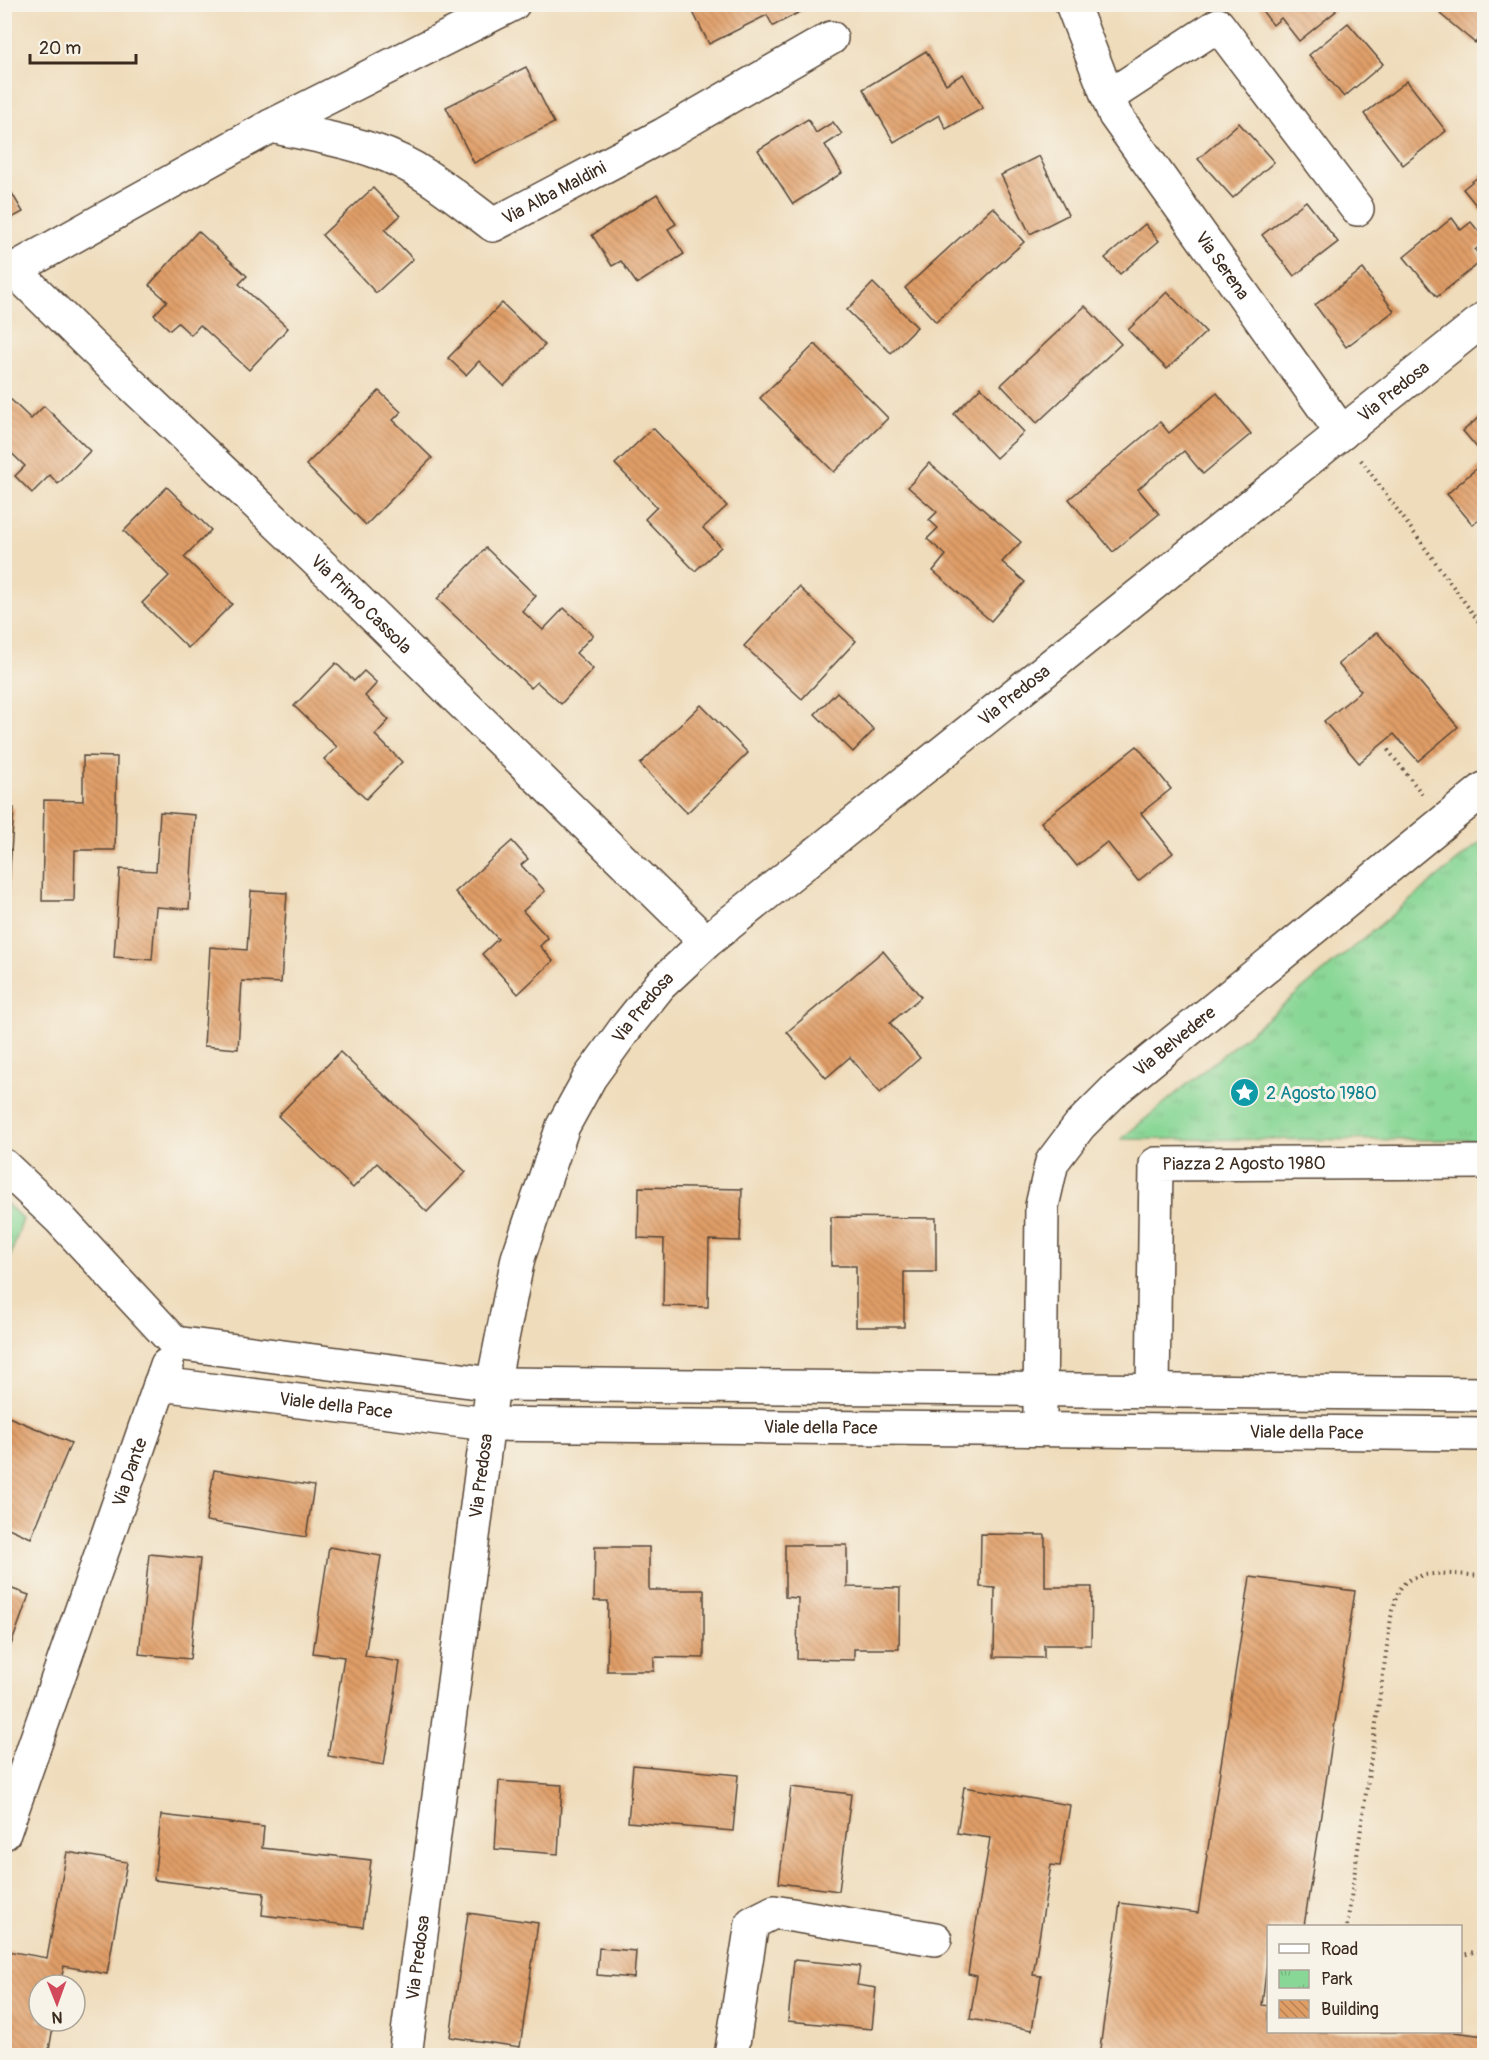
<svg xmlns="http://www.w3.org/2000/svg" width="1489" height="2060" font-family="Pangolin,sans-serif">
	<defs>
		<pattern id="park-tufts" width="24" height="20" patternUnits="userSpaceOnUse" patternTransform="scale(1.5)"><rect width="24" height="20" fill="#89d796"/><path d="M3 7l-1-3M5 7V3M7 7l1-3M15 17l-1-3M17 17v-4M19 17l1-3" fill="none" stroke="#77b981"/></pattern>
		<pattern id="building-back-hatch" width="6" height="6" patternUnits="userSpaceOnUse" patternTransform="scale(1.5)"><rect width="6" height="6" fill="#e09e67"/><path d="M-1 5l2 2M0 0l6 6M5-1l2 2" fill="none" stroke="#b78154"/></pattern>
	</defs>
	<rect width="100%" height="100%" fill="#f7f3e8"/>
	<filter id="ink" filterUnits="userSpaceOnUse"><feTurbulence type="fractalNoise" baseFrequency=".0167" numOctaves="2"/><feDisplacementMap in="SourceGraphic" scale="12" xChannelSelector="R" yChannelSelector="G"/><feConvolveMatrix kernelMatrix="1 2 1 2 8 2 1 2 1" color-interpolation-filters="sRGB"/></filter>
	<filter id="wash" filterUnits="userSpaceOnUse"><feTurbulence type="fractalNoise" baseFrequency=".008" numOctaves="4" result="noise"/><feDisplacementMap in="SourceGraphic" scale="24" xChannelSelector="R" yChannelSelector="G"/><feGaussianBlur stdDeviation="1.35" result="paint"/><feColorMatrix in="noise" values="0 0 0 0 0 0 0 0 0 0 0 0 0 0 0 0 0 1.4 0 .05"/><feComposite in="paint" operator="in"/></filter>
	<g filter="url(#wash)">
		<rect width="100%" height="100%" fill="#efdcbb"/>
		<!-- park -->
		<g fill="url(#park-tufts)" stroke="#62805a" stroke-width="1.5">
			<path d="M 1484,839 L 1484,1140 L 1121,1139 Z"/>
			<path d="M 5,1202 L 23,1219 L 5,1272 Z"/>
		</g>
		<g id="blocks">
			<!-- building -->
			<g fill="url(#building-back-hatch)">
				<path d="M 689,4 L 815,4 L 773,26 L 767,15 L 709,44 Z"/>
				<path d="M 1257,4 L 1331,4 L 1336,11 L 1299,41 L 1281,18 L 1273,25 Z"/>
				<path d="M 1448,4 L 1484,4 L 1484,32 L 1475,43 L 1440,14 Z"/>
				<path d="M 1348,23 L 1383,64 L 1344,97 L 1309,55 Z"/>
				<path d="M 926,51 L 946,84 L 963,74 L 983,108 L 946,129 L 939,115 L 894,142 L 863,89 Z"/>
				<path d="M 526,67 L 554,123 L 474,163 L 446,107 Z"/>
				<path d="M 1407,81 L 1446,131 L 1403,165 L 1364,114 Z"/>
				<path d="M 808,119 L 816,133 L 833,122 L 842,134 L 825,145 L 842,173 L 793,204 L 758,150 Z"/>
				<path d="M 1239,123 L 1274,162 L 1233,198 L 1198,159 Z"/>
				<path d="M 1039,156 L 1068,215 L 1030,234 L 1001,175 Z"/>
				<path d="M 1484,172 L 1484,215 L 1463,189 Z"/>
				<path d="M 4,180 L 23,212 L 4,222 Z"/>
				<path d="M 373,188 L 400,216 L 385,230 L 413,259 L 376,293 L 322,235 Z"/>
				<path d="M 657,194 L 676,224 L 668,229 L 684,254 L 637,284 L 621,261 L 612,266 L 592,235 Z"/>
				<path d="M 1306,201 L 1338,242 L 1294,276 L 1262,235 Z"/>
				<path d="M 993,207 L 1024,242 L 936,322 L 905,288 Z"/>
				<path d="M 1452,218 L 1461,230 L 1471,222 L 1484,238 L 1484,243 L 1475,250 L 1483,260 L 1437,297 L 1404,257 Z"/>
				<path d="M 1145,224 L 1159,241 L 1120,274 L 1105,258 Z"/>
				<path d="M 198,231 L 247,276 L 239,284 L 288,328 L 249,370 L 200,325 L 191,335 L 178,323 L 170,330 L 154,315 L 167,301 L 149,285 Z"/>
				<path d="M 1363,269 L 1394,311 L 1346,347 L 1315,305 Z"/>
				<path d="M 873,283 L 917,327 L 891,353 L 847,310 Z"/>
				<path d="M 1167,292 L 1206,332 L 1167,369 L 1128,330 Z"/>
				<path d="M 502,303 L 545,345 L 504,386 L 479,361 L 466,375 L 448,358 Z"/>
				<path d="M 1085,306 L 1121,344 L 1037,423 L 1001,385 Z"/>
				<path d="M 815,344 L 888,418 L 834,472 L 760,398 Z"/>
				<path d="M 981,387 L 1024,432 L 996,458 L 954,414 Z"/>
				<path d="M 379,391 L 401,412 L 393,420 L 432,458 L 366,525 L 306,465 Z"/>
				<path d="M 4,393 L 31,419 L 44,406 L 90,451 L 58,484 L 50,475 L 32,493 L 15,476 L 25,466 L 4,446 Z"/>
				<path d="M 1217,393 L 1251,434 L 1203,474 L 1184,451 L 1138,489 L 1159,514 L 1113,552 L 1069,499 L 1160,422 L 1169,433 Z"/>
				<path d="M 1484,413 L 1484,456 L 1463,431 Z"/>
				<path d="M 653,428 L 727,506 L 703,528 L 721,547 L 695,571 L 645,519 L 657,507 L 615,464 Z"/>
				<path d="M 1484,462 L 1484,515 L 1473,525 L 1447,494 Z"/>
				<path d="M 929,463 L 1021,542 L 1002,562 L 1025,582 L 991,621 L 933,571 L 946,555 L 927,539 L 938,528 L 929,520 L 937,512 L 908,487 Z"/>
				<path d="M 167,487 L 211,530 L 184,557 L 232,604 L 188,648 L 142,603 L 169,576 L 124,531 Z"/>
				<path d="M 486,548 L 536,596 L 522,611 L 543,630 L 564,608 L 593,635 L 576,653 L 593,669 L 561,704 L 537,682 L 531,688 L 437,599 Z"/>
				<path d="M 799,587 L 856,641 L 802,699 L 744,646 Z"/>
				<path d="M 1377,632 L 1458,727 L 1418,761 L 1394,734 L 1359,763 L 1324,721 L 1361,691 L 1338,664 Z"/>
				<path d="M 336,663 L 354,681 L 364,671 L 377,683 L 365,696 L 389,720 L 375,735 L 402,762 L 366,799 L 324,759 L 337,747 L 294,706 Z"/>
				<path d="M 837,692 L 874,730 L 853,752 L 815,714 Z"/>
				<path d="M 701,705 L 748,753 L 687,813 L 640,764 Z"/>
				<path d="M 1137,746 L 1171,789 L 1141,813 L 1173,853 L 1138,881 L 1107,842 L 1077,866 L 1041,822 Z"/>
				<path d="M 83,756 L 117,757 L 115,850 L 75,850 L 74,901 L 42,901 L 44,800 L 83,801 Z"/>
				<path d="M 4,807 L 14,808 L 8,898 L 4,898 Z"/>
				<path d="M 160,812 L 195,815 L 189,909 L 156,907 L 152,960 L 114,957 L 120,869 L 156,871 Z"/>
				<path d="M 512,841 L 528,859 L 521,865 L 545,891 L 523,911 L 548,938 L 540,946 L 553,961 L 518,994 L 482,954 L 498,939 L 455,892 Z"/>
				<path d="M 251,891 L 287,893 L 281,983 L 242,981 L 238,1049 L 204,1046 L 210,947 L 247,950 Z"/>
				<path d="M 883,951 L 921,997 L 890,1023 L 920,1058 L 880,1093 L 850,1057 L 826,1078 L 787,1032 Z"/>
				<path d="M 340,1052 L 466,1172 L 427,1212 L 377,1163 L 353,1188 L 278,1116 Z"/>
				<path d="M 639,1187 L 742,1189 L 740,1241 L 709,1240 L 708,1307 L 663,1306 L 664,1239 L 638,1238 Z"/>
				<path d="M 831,1217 L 936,1218 L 936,1272 L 904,1272 L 904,1327 L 856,1327 L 856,1266 L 831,1266 Z"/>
				<path d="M 4,1415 L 71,1443 L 31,1538 L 4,1526 Z"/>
				<path d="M 214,1470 L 314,1486 L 306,1537 L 206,1521 Z"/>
				<path d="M 981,1534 L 1045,1535 L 1045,1587 L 1092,1587 L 1091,1645 L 1044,1645 L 1044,1658 L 994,1657 L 995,1588 L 980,1587 Z"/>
				<path d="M 785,1545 L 847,1545 L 847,1587 L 900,1588 L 899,1649 L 854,1649 L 854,1660 L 797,1659 L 798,1598 L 785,1597 Z"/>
				<path d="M 329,1547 L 381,1556 L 365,1656 L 400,1662 L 384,1765 L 328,1756 L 344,1657 L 313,1653 Z"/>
				<path d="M 595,1547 L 649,1547 L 649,1590 L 704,1590 L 704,1658 L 654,1657 L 654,1671 L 607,1671 L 608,1601 L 594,1601 Z"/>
				<path d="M 149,1554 L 200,1559 L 190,1659 L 139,1654 Z"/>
				<path d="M 1250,1577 L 1355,1591 L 1304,1926 L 1268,1926 L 1268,1955 L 1262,2005 L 1268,2006 L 1268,2032 L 1454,2032 L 1484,2036 L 1484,2056 L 1099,2056 L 1120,1903 L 1198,1913 Z"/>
				<path d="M 4,1586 L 29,1595 L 7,1656 L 4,1655 Z"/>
				<path d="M 633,1765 L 738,1775 L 733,1831 L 628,1822 Z"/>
				<path d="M 499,1781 L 562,1785 L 558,1854 L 495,1849 Z"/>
				<path d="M 791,1787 L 851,1794 L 839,1891 L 779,1883 Z"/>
				<path d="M 964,1787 L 1070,1805 L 1060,1866 L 1051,1865 L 1033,1975 L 1041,1976 L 1032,2030 L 970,2019 L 977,1976 L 968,1974 L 990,1838 L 957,1833 Z"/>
				<path d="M 161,1815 L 264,1827 L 262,1848 L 371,1860 L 363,1927 L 262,1915 L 264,1893 L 154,1880 Z"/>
				<path d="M 67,1852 L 127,1862 L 107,1974 L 64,1966 L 60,1985 L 39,1985 L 39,2021 L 54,2021 L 48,2056 L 4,2056 L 4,1972 L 8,1951 L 47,1958 Z"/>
				<path d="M 468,1913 L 538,1923 L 520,2047 L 450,2037 Z"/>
				<path d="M 599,1948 L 636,1951 L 634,1978 L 597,1975 Z"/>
				<path d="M 794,1960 L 860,1966 L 857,1985 L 876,1988 L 872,2029 L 788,2021 Z"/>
			</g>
		</g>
	</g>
	<g filter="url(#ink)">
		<use href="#blocks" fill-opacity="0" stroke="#564536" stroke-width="1.5"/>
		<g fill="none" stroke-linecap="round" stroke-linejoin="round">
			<defs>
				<g id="minor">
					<path id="s1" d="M 1072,4 L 1115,115 L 1342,433"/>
					<path d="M 1108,97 L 1218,25 L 1357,209"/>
					<path id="s2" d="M 271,126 C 306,134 342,139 375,151 C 419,165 456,197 493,225 L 663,135 L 831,38"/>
					<path id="s3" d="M 14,270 L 89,344 L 341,584 L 706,942"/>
					<path d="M 4,275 L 271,126 L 513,4"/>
					<path d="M 4,1166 L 60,1219 L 175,1343"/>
					<path d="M 175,1343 L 493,1384 L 1484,1394"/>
					<path id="s4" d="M 160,1384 L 488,1424 L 1484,1434"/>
					<path id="s5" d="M 1153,1390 L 1156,1164 L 1484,1162"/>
					<path id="s6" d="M 1040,1411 L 1042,1206 L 1052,1162 L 1080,1125 L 1116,1089 L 1484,789"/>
					<path id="s7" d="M 4,1833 L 167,1365"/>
					<path id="s8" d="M 405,2056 L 493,1384 L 518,1258 L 563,1126 L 590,1077 L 624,1030 L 660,985 L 706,942 L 1484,319"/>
					<path d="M 731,2056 L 752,1923 L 774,1912 L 935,1939"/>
				</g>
			</defs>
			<!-- minor casing -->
			<use href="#minor" stroke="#564536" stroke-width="36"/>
			<!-- path -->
			<g stroke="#564536" stroke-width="4" stroke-dasharray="1.5 4.5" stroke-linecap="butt">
				<path d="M 1361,460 L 1484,629"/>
				<path d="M 1388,750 L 1423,795"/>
				<path d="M 1347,1926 L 1392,1611 C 1395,1601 1398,1588 1406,1582 C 1423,1569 1463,1575 1484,1576"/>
				<path d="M 1460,1956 L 1484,1949"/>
			</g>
			<!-- minor -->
			<use href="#minor" stroke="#fff" stroke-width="33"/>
		</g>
	</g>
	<!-- icons -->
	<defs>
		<symbol id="sight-disc" viewBox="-11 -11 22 22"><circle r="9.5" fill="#0f9aa8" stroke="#f7f3e8"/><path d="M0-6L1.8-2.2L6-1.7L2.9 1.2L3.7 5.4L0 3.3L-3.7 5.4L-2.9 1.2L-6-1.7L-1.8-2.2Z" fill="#fff"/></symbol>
	</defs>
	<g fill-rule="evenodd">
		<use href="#sight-disc" x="1228" y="1076" width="33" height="33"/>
	</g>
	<g text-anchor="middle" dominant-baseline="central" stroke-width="6" stroke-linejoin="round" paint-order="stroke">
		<!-- street labels -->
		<g font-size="18" fill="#3b2a1e" stroke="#f7f3e8">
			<text stroke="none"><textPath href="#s2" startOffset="316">Via Alba Maldini</textPath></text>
			<text stroke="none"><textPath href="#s1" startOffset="304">Via Serena</textPath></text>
			<text stroke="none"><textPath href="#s8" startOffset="2061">Via Predosa</textPath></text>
			<text stroke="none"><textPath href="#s3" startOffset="482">Via Primo Cassola</textPath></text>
			<text stroke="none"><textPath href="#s8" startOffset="1575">Via Predosa</textPath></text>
			<text stroke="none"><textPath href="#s8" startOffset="1089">Via Predosa</textPath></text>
			<text stroke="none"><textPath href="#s6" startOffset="423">Via Belvedere</textPath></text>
			<text stroke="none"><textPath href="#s5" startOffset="314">Piazza 2 Agosto 1980</textPath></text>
			<text stroke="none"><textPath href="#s4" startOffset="177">Viale della Pace</textPath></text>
			<text stroke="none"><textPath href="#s4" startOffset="663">Viale della Pace</textPath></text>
			<text stroke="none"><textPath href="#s4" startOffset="1149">Viale della Pace</textPath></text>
			<text stroke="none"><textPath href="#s7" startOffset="382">Via Dante</textPath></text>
			<text stroke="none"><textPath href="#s8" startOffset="585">Via Predosa</textPath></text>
			<text stroke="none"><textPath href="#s8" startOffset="99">Via Predosa</textPath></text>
		</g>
		<!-- culture labels -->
		<g font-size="18" fill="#0d838f" stroke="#f7f3e8" text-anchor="start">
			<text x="1266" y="1093">2 Agosto 1980</text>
		</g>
	</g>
	<!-- margin -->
	<rect width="1489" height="2060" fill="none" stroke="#f7f3e8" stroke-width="24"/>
	<!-- legend -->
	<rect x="1267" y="1925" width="195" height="108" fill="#f7f3e8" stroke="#aca397" stroke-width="1.5"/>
	<rect x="1279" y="1944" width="30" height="9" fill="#ffffff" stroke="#aca397" stroke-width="1.5"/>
	<text x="1321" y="1955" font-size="18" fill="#3b2a1e">Road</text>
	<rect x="1279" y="1970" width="30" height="18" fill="url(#park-tufts)" stroke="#aca397" stroke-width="1.5"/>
	<text x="1321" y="1985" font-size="18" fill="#3b2a1e">Park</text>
	<rect x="1279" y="2000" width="30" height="18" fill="url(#building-back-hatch)" stroke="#aca397" stroke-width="1.5"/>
	<text x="1321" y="2015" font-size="18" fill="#3b2a1e">Building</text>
	<!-- north arrow -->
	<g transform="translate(57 2003) rotate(179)"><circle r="28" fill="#f7f3e8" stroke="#aca397" stroke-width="1.5"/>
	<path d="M0-4.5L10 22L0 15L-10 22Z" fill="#d1495b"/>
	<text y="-9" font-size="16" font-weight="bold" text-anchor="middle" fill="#3b2a1e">N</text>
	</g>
	<!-- scale -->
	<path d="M30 54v9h106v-9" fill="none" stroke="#3b2a1e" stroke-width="3"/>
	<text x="39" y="54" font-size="18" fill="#3b2a1e" stroke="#f7f3e8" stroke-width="4.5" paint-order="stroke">20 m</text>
</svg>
